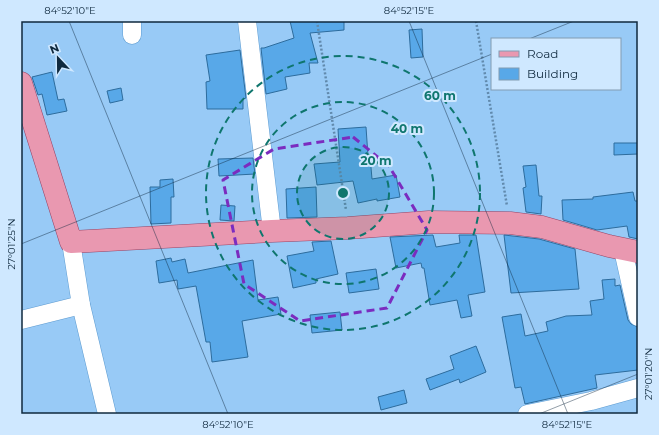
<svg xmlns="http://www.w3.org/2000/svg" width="659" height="435" font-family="Montserrat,sans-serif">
	<rect width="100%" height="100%" fill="#98caf6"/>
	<!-- building -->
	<g fill="#58a8e8" stroke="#2d6c9d">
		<path d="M 290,21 L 344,21 L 344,30 L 310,33 L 318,63 L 309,63 L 310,73 L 285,77 L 287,89 L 266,94 L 261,48 L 264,48 L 294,38 Z"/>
		<path d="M 422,29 L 423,57 L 411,58 L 409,30 Z"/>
		<path d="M 240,50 L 246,98 L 243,99 L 243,109 L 207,109 L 206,82 L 210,81 L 206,55 Z"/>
		<path d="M 52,72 L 58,100 L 64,99 L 67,111 L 47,115 L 42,94 L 38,95 L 32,77 Z"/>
		<path d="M 121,88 L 123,100 L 110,103 L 107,91 Z"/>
		<path d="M 366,127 L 368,156 L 370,156 L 372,179 L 396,175 L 400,197 L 377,201 L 377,199 L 358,203 L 353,181 L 317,185 L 314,164 L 340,162 L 338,129 Z"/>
		<path d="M 614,143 L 638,143 L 638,154 L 614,155 Z"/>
		<path d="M 253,158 L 255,174 L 219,176 L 218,159 Z"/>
		<path d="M 536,165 L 539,196 L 542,196 L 541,214 L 526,212 L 523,188 L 526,187 L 523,166 Z"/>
		<path d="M 173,179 L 174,197 L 171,197 L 171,223 L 151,224 L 150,187 L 160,187 L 160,180 Z"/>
		<path d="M 316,187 L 317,217 L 287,218 L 286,189 Z"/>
		<path d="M 633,192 L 635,201 L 638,201 L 638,239 L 629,237 L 627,226 L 597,230 L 563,220 L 562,200 L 593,199 L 593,197 Z"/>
		<path d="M 221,205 L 235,206 L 234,221 L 220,220 Z"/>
		<path d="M 433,235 L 436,247 L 460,243 L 459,235 L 476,235 L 485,292 L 468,295 L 472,316 L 461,318 L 457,300 L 430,305 L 424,268 L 422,268 L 421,263 L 396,268 L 390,237 Z"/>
		<path d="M 504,235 L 539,239 L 575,249 L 579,289 L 511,293 Z"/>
		<path d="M 331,241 L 338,274 L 316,279 L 316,283 L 293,288 L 287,256 L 314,251 L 312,242 Z"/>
		<path d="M 171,258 L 172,262 L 185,259 L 188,273 L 253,260 L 258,300 L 278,297 L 281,314 L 242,321 L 248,357 L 212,362 L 210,342 L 206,342 L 196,286 L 178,289 L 177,280 L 159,283 L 156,261 Z"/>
		<path d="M 376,269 L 379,289 L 349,293 L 346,273 Z"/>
		<path d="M 615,279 L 615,286 L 620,285 L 628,320 L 631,324 L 638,327 L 638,370 L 595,375 L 597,388 L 525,404 L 521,387 L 515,388 L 502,317 L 521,314 L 525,336 L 548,331 L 546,322 L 566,316 L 592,315 L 590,301 L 604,299 L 602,280 Z"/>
		<path d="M 340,312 L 342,330 L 312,333 L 310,315 Z"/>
		<path d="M 476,346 L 486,372 L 460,383 L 459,379 L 430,390 L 426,379 L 454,369 L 450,356 Z"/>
		<path d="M 404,390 L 407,403 L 381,410 L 378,397 Z"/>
	</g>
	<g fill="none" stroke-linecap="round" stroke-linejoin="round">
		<defs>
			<g id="minor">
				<path d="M 247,21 L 272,231"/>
				<path d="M 132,35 L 132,21"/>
				<path d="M 71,242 L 81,305 L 107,414"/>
				<path d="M 623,250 L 638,317"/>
				<path d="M 21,320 L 81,305"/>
				<path d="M 527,414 L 591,401 L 638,388"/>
			</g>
			<path id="major" d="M 21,83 L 71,242 L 272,231 L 348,228 L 429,222 L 510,223 L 542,227 L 609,246 L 638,252"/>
		</defs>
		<!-- minor casing -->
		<use href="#minor" stroke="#5e9cd1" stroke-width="19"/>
		<!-- major casing -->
		<use href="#major" stroke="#944466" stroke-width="23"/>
		<!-- path -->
		<g stroke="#618aad" stroke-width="2.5" stroke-dasharray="2 2" stroke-linecap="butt">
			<path d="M 317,21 L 346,210"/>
			<path d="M 476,21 L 507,206"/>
		</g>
		<!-- minor -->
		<use href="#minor" stroke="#fff" stroke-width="18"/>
		<!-- major -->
		<use href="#major" stroke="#e998b0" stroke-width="22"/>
	</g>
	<!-- marked area -->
	<path fill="none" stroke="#7b2cbf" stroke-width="3" stroke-dasharray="8 5" stroke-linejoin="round" d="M 353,137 L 389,166 L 427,230 L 387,308 L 300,321 L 244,284 L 223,180 L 274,149 Z"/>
	<!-- ticks -->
	<path fill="none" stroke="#0f293e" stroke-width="1" stroke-opacity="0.45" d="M 69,21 L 228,414M 409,21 L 568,414M 529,39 L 574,21M 21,244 L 492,54M 539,414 L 638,374"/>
	<!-- distance rings -->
	<circle cx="343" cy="193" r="46" fill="#0f766e" fill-opacity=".12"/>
	<g fill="none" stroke="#0f766e" stroke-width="2" stroke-dasharray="7 5">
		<circle cx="343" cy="193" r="46"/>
		<circle cx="343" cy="193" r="91"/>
		<circle cx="343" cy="193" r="137"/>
	</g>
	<circle cx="343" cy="193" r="6" fill="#0f766e" stroke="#cfe8ff" stroke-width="2"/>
	<g font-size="12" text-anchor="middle" font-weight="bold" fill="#0f766e" stroke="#cfe8ff" stroke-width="4" stroke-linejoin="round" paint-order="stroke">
		<text x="440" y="100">60 m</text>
		<text x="407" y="133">40 m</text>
		<text x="376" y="165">20 m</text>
	</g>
	<!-- border -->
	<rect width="659" height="435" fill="none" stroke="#cfe8ff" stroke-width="44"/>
	<!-- legend -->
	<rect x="491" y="38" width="130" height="52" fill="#cfe8ff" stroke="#829cb2"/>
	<rect x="499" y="51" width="20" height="6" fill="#e998b0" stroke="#829cb2"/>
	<text x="527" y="58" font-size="12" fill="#0f293e">Road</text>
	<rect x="499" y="68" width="20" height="12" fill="#58a8e8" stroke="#829cb2"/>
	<text x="527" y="78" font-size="12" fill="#0f293e">Building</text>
	<!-- north arrow -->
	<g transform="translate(58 58) rotate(338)" stroke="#cfe8ff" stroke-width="3" paint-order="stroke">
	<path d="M0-3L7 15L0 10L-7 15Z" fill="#0f293e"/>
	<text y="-6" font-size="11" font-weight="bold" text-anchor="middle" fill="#0f293e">N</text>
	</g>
	<rect x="22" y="22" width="615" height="391" fill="none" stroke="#0f293e" stroke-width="1.5"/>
	<g font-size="10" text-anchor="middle" fill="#0f293e">
		<text x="70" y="14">84°52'10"E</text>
		<text x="409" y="14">84°52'15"E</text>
		<text transform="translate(11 244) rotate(-90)" y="4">27°01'25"N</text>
		<text transform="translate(648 374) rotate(-90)" y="4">27°01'20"N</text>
		<text x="228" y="428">84°52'10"E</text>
		<text x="567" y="428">84°52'15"E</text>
	</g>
</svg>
